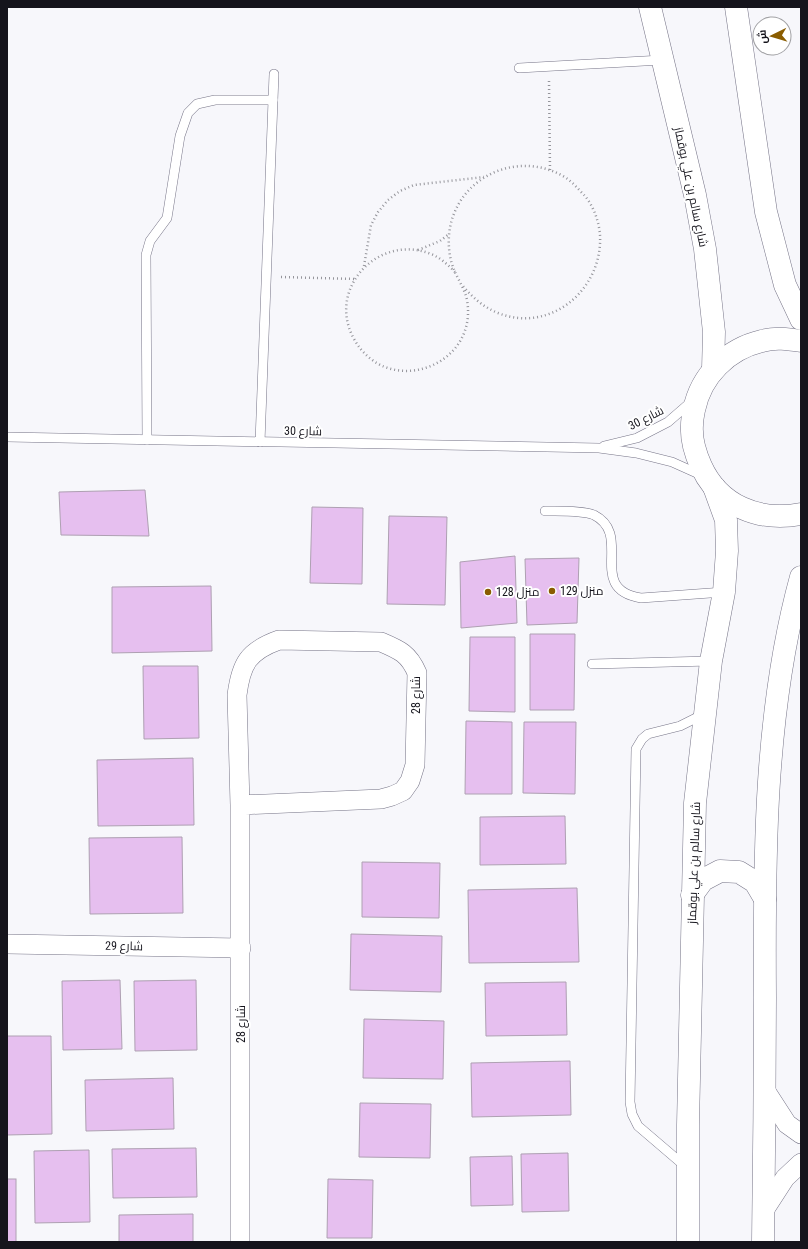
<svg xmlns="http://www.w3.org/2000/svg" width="808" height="1249" font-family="'Roboto Condensed',Cairo,sans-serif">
	<rect width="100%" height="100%" fill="#f7f7fb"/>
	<!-- building -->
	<g fill="#e6bfef" stroke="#aea0b2">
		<path d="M 145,490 L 149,536 L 61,535 L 59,492 Z"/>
		<path d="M 312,507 L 363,508 L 362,584 L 310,583 Z"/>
		<path d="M 389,516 L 447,517 L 445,605 L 387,604 Z"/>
		<path d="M 515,556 L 517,623 L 461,628 L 460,562 Z"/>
		<path d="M 579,558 L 577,623 L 527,625 L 525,559 Z"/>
		<path d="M 211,586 L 212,651 L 112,653 L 112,587 Z"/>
		<path d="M 530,634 L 575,634 L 574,710 L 530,710 Z"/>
		<path d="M 470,637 L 515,637 L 515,712 L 469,711 Z"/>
		<path d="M 143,666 L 198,666 L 199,738 L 144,739 Z"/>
		<path d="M 466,721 L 512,722 L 512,794 L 465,794 Z"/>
		<path d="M 524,722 L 576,722 L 575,794 L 523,793 Z"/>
		<path d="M 193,758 L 194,825 L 98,826 L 97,760 Z"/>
		<path d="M 565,816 L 566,864 L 480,865 L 480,817 Z"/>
		<path d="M 182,837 L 183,913 L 90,914 L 89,838 Z"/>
		<path d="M 362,862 L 440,863 L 439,918 L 362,917 Z"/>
		<path d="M 577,888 L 579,962 L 469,963 L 468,890 Z"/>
		<path d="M 351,934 L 442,936 L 441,992 L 350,990 Z"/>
		<path d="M 120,980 L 122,1049 L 63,1050 L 62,981 Z"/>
		<path d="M 196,980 L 197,1050 L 135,1051 L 134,981 Z"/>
		<path d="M 566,982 L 567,1035 L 486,1036 L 485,983 Z"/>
		<path d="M 364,1019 L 444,1021 L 443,1079 L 363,1078 Z"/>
		<path d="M 7,1036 L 51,1036 L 52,1134 L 7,1135 Z"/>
		<path d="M 570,1061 L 571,1115 L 472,1117 L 471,1063 Z"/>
		<path d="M 173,1078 L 174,1129 L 86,1131 L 85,1080 Z"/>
		<path d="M 360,1103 L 431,1104 L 430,1158 L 359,1157 Z"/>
		<path d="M 196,1148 L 197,1197 L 113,1198 L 112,1149 Z"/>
		<path d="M 89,1150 L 90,1222 L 35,1223 L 34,1151 Z"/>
		<path d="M 568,1153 L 569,1211 L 522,1212 L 521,1154 Z"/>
		<path d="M 512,1156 L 513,1205 L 471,1206 L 470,1157 Z"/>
		<rect x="7" y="1179" width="9" height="63"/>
		<path d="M 328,1179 L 373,1180 L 372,1238 L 327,1238 Z"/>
		<path d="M 193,1214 L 193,1242 L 119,1242 L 119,1215 Z"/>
	</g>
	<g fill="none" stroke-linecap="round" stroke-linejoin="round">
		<defs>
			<g id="service">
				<path d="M 519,68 L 662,60"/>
				<path d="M 7,437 L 599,448 L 636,453 L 672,462 L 701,475"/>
				<path d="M 147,440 L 146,255 L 150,241 L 167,218 L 180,136 L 188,113 L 197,104 L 215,100 L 273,100"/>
				<path d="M 260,442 L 274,74"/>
				<path d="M 604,446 L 637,438 L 668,422 L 691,402"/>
				<path d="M 545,511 C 558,511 582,510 594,515 C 634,535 585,589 641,598 L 724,592"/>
				<path d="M 592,664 L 711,661"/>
				<path d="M 686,1167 L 638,1126 L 632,1114 L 630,1102 L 636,749 L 642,739 L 648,734 L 680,726 L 704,714"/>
			</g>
			<g id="minor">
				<path d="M 7,944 L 241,948"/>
				<path d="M 765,1090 L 787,1124 L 801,1134"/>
				<path d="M 763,1212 L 785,1178 L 801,1163"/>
				<path d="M 240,1242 L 240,805 L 237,695 C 241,664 248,651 279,640 L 381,642 C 400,650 409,654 417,673 L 415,765 L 410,781 L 403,791 L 392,796 L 381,799 L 240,805"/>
			</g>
			<g id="secondary">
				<path d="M 650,7 L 695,195 L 705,249 L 714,332 L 713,369"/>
				<path d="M 736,7 L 766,212 L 785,285 L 801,319"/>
				<path d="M 801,341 C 788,339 775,337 762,341 C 728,349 701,375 694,410 C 693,415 692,420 692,425 C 691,439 695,453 701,466 C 719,506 759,522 801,514"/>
				<path d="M 692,895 L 703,880 L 720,871 L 739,872 L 755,882 L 765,899"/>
				<path d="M 688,1242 L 688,1125 L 695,803 L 711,661 L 724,592 L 727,551 L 726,520 L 714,487"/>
				<path d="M 763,1242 C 764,1160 765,1079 765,997 C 764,859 764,711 801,577"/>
			</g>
		</defs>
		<!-- service casing -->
		<use href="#service" stroke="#767487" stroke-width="10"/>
		<!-- minor casing -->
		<use href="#minor" stroke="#767487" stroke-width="20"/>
		<!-- secondary casing -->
		<use href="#secondary" stroke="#767487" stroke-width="23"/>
		<!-- path -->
		<g stroke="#95959b" stroke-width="2.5" stroke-dasharray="1 3" stroke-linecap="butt">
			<path d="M 549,81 L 550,170"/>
			<path d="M 418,250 L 440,241 L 449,234"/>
			<path d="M 364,266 L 371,225 L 378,212 L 388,200 L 400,191 L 414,185 L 484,177"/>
			<path d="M 455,272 C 448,265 441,258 431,254 C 380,233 327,287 353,337 C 385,400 479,368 467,300 C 465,290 459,281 455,272 C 450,261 448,248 449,235 C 454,179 515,149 563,176 C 572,181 578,189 585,196 C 594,207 599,222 600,235 C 603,289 551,334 498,313 C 483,307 472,297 462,285"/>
			<path d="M 281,277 L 355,279"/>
		</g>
		<!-- service -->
		<use href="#service" stroke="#fff" stroke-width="9"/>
		<!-- minor -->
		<use href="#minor" stroke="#fff" stroke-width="19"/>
		<!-- secondary -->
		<use href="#secondary" stroke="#fff" stroke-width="22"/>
	</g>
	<!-- markers -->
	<g fill="#8a5c00" stroke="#fff" stroke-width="1.5">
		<circle cx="552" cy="591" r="4"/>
		<circle cx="488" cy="592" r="4"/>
	</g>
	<g text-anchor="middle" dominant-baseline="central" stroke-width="4" stroke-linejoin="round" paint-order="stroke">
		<!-- street labels -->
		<g font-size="12" fill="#15141c" stroke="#fff">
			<text transform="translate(691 187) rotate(78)">شارع سالم بن علي بوقماز</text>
			<text transform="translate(646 418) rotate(-27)">شارع 30</text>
			<text transform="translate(303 431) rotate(1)">شارع 30</text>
			<text transform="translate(416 695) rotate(-90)">شارع 28</text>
			<text transform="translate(694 863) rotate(-88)">شارع سالم بن علي بوقماز</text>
			<text transform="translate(124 946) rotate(1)">شارع 29</text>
			<text transform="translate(241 1024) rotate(-90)">شارع 28</text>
		</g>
		<!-- poi labels -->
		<g font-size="12" fill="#15141c" stroke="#fff" text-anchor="start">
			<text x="560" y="591">منزل 129</text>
			<text x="496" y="592">منزل 128</text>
		</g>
	</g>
	<!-- border -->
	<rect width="808" height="1249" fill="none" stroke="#15141c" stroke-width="16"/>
	<!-- north arrow -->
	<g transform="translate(772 36) rotate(265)"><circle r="19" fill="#ffffff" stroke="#a1a1a4"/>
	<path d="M0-3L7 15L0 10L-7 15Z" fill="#8a5c00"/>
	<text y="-6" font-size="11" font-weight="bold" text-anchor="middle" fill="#15141c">ش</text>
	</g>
</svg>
